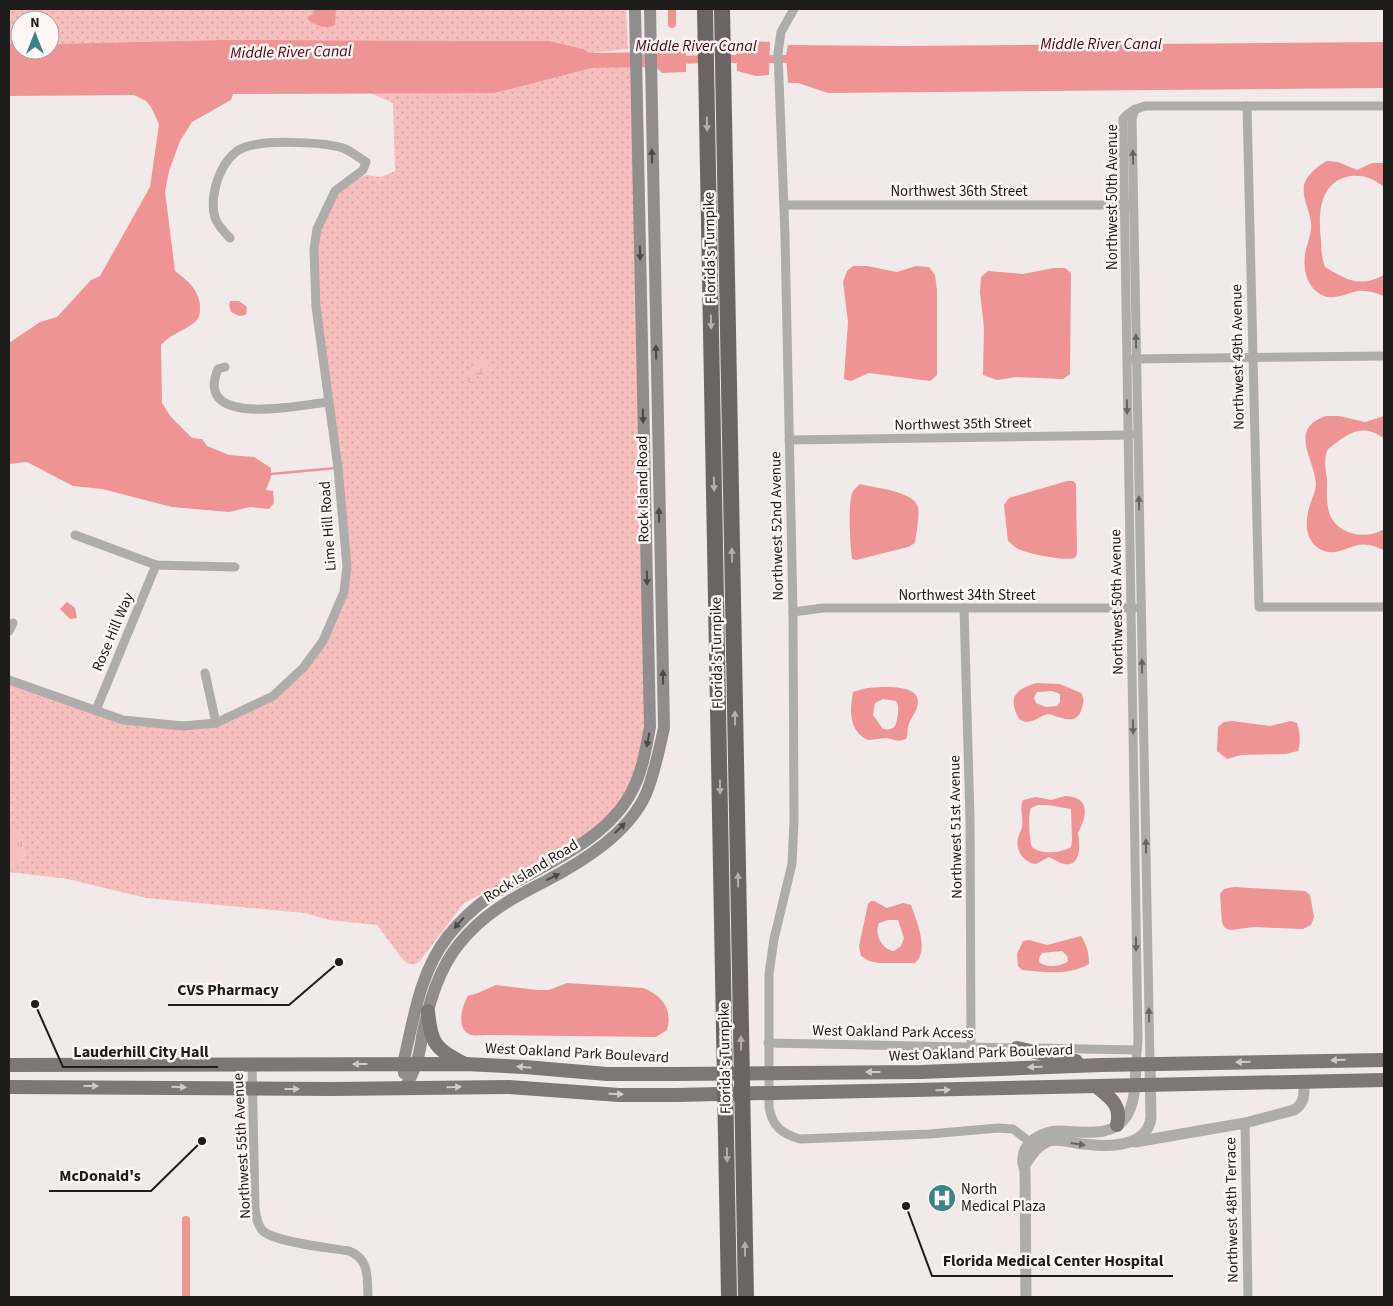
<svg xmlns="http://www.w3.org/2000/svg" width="1393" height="1306" font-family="'Source Sans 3',sans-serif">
	<defs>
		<pattern id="grass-dots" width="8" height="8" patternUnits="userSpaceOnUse" patternTransform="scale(1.25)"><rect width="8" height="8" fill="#f6bebd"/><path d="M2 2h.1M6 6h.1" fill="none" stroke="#d2a3a2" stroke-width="1.8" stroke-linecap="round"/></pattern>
		<pattern id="wetland-marsh" width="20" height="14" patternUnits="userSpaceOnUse" patternTransform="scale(1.25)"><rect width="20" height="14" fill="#f6bebd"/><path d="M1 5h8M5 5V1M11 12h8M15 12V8" fill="none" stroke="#d2a3a2"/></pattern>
		<pattern id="park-tufts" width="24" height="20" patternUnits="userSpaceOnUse" patternTransform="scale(1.25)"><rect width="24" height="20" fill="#f6bebd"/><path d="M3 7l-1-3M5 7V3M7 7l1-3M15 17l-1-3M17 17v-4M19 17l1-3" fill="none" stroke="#d2a3a2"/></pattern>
	</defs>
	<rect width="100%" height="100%" fill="#f2e9e9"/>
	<!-- grass -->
	<g fill="url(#grass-dots)">
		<path d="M 9,9 L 626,9 L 628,49 L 590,53 L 583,49 L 549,41 L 221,40 L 50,44 L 50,20 L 20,20 L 20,44 L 9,44 Z"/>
		<path d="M 633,67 L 647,725 L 633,785 L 602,823 L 551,858 L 464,903 L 420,961 C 414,966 409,965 403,960 L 377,925 L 329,920 L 305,913 L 146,898 L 68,879 L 9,872 L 9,867 L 25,858 L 22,833 L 9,828 L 9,680 L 123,720 L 216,723 L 273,696 L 323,641 L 344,592 L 346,567 L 314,249 L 335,191 L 366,175 L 381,177 L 395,171 L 393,103 L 370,93 L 495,93 L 592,68 Z"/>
	</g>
	<!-- wetland -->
	<path fill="url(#wetland-marsh)" d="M 480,361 L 490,361 L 490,371 L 476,376 L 471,384 L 467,380 L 472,362 Z"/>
	<!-- park -->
	<path fill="url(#park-tufts)" d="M 9,828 L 22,833 L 25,858 L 9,867 Z"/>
	<!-- water -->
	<g fill="#ef9495" fill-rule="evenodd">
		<path d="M 314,9 L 336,9 L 335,25 C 326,30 316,25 308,20 L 309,16 L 314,14 Z"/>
		<path d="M 221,40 L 549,41 L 583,49 L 590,53 L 656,52 L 665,44 L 686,44 L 686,72 L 662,73 L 656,67 L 592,68 L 495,93 L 233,94 L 231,100 L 192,122 L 180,141 L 169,171 L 165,191 L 175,271 C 188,281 198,289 200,305 C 200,313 200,318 194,323 C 182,332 172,333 161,345 L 162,403 L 171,417 L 192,438 L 202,439 L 207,446 L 229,455 L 254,457 L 271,468 L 271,477 L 266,490 L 273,491 L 274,503 L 269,509 L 250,507 L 229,512 L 172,507 L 102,489 L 73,486 L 27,462 L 9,464 L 9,343 L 40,322 L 57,317 L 91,280 L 100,276 L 150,187 L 159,124 L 151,107 L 146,101 L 134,95 L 9,96 L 9,44 L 20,44 L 20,50 L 50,50 L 50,44 Z"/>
		<path d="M 752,41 L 770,42 L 769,75 L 756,76 L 737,71 L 736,46 Z"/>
		<path d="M 1384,42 L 1384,88 L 828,93 L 798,83 L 788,83 L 786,55 L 788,45 L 903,46 Z"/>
		<path d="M 1327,161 L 1338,162 L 1357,170 L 1372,163 L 1384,163 L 1384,187 C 1375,180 1365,175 1352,176 C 1319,180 1318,214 1321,240 C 1321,249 1322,259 1325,267 C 1346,280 1360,288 1384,275 L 1384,296 C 1376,293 1367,290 1358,291 C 1343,294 1331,303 1317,292 C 1304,282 1302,261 1307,246 C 1309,238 1312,232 1311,223 C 1310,210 1300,195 1305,182 C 1309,173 1319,165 1327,161 Z"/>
		<path d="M 853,266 L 867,266 L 897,272 L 916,266 L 929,267 L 935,275 L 937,290 L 937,375 L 930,381 L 869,373 L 851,381 L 844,379 L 848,322 L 843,282 L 847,271 Z"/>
		<path d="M 1054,268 L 1065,268 L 1071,273 L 1070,374 L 1063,379 L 1016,377 L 997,380 L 983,375 L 984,328 L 980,292 L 981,277 L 988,271 L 1023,274 Z"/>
		<path d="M 239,301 L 247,307 L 246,315 L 239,316 L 231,312 L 229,305 L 230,301 Z"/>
		<path d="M 1326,416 L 1339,416 L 1365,422 L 1384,416 L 1384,438 C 1360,422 1348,434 1328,449 C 1323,458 1326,470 1327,480 C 1327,491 1326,501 1329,512 C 1335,534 1366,541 1384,529 L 1384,550 C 1377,547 1367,543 1358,545 C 1345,548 1332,558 1318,548 C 1302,536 1306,515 1312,499 C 1314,494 1316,489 1316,484 C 1315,459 1287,429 1326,416 Z"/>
		<path d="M 1067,481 L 1073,481 L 1076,484 L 1077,554 L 1075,558 C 1063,561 1029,554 1018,549 C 1014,547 1011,543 1008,541 L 1004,505 L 1009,498 Z"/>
		<path d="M 860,484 C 874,488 914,491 918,507 C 920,515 916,534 915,543 L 908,547 L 856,560 L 852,559 C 850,544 848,507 852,493 C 854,489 857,487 860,484 Z"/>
		<path d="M 67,602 L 75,608 L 77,618 L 70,619 L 60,609 Z"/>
		<path d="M 1036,683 L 1060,684 L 1081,693 C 1084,698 1084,703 1082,708 C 1077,727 1061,717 1049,714 C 1037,716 1031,727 1019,719 C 1008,698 1014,690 1036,683 ZM 1052,691 L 1060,694 L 1060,702 L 1057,706 L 1046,707 L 1036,703 L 1034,698 L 1037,692 Z"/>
		<path d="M 867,688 C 880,687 918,683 918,702 C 918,711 910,718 908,727 C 907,731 908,735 906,739 L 899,741 L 887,738 L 868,740 C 848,731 850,709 853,692 ZM 883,699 L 896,701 C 899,707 898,708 898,714 C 896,725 896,731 883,729 L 873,715 L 875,703 Z"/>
		<path d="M 1232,721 L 1270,726 L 1291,721 L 1297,723 C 1300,733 1301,742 1298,751 L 1286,754 L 1241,755 L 1227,759 L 1217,751 L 1218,727 L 1224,722 Z"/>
		<path d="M 1065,796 C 1091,797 1087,816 1078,833 C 1080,843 1082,867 1064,864 C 1059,863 1054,859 1049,857 L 1036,864 C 1024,863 1015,850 1018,838 C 1019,834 1021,831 1022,827 C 1024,817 1019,810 1023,800 L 1036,797 L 1051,800 ZM 1038,805 L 1048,805 L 1071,809 L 1072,840 L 1071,847 C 1062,853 1040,855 1032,847 C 1029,840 1028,815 1031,808 Z"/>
		<path d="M 1234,887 L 1305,891 L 1310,895 L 1314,917 L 1311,925 L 1303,929 L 1254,927 L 1230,930 L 1225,928 L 1222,923 L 1220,894 L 1224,889 Z"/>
		<path d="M 871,901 L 874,901 L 887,908 L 903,903 L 911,905 C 916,920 930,951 915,963 L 879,963 L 869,961 L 861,956 L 859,946 L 868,904 ZM 888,920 L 898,920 L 904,938 L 901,946 L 894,951 C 882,950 874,934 879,923 Z"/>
		<path d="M 1081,936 C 1087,945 1089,953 1089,964 C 1068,976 1045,972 1022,970 L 1018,966 L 1017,954 L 1023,941 L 1029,940 L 1047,945 ZM 1062,951 L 1067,956 L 1068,961 C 1061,967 1046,968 1039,962 L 1039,958 L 1042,953 Z"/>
		<path d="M 567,983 L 643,988 C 662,995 673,1009 667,1030 L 656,1037 L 487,1035 C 483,1035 476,1036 471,1035 C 455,1029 462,1006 468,996 L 478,993 L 496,985 L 537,990 L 549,990 Z"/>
	</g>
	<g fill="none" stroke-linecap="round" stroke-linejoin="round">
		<!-- stream -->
		<path stroke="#ef9495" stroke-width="2.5" d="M 271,474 L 336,468"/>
		<!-- canal -->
		<g stroke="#ef9495" stroke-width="8">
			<path d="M 672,9 L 672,24"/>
			<path d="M 721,59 L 747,59"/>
			<path d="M 758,59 L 797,59"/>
			<path d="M 676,60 L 707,59"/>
			<path d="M 186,1297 L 186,1220"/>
		</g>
		<!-- minor -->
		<g stroke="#afacac" stroke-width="9">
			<path d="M 794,9 L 781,32 L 778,53 L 785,236 L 793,612 L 794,821 L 792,864 L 774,939 L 769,974 L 769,1107 C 772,1126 782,1134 800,1139 L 930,1134 L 998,1128 L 1013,1129 L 1030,1142"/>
			<path d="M 1247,106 L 1259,607 L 1384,607"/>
			<path d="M 1135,109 L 1132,119 L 1150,1064"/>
			<path d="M 785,205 L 1129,205"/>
			<path d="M 1132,359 L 1384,356"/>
			<path d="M 225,367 L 218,369 C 193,429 300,405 328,402"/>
			<path d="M 789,440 L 1131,435"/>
			<path d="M 75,535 L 156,565 L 235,567"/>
			<path d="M 964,608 L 970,818 L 971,1047"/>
			<path d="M 793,612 L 823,608 L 1135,608"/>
			<path d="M 9,631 L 13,623"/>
			<path d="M 205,673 L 216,723"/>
			<path d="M 9,680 L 123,720 L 183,726 L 216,723 L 273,696 L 303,668 L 323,641 L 344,592 L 347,566 L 338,468 L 316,307 L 314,249 L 317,229 L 335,191 L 363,170 L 366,162 C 359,158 351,151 343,148 C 322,142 255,138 237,151 C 223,162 217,177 214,194 C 211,215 215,223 230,238"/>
			<path d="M 96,710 L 156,565"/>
			<path d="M 768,1043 L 1021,1048"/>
			<path d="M 1034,1048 L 1137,1050"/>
			<path d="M 252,1064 L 255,1208 C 256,1216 257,1224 262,1230 C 272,1242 331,1248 349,1251 C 370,1259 367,1278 368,1297"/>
			<path d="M 1136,1064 L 1138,1040 L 1123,119 C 1129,111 1136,109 1145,106 L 1384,106"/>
			<path d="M 1245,1123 L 1248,1297"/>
		</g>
		<!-- tertiary -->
		<g stroke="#afacac" stroke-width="11">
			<path d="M 1135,1142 L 1245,1123 L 1294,1110 C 1305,1103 1304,1095 1304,1083"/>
			<path d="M 1025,1165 C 1032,1155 1036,1146 1049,1141 C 1059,1138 1073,1143 1083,1144 C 1107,1147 1147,1148 1151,1118 L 1150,1064"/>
			<path d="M 1026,1297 L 1025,1170 C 1024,1167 1022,1163 1023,1159 C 1023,1142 1043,1131 1059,1131 C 1081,1131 1111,1139 1126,1117 C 1136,1102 1135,1081 1136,1064"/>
		</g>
		<!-- secondary -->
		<g stroke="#928d8d" stroke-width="12">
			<path d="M 404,1073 L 403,1064 C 414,1018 419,974 448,936 C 460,921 474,908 489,897 C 501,889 514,883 526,876 C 565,855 613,831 633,789 C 643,769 646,748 650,727 L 635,9"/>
			<path d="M 405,1088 C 409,1081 413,1073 416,1064 C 420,1054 421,1042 423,1031 C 430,1000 439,969 459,944 C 482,915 512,898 544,882 C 582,862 628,834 646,794 C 655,772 659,750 664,728 L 650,9"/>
		</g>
		<!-- primary -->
		<g stroke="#7d7777" stroke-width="14">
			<path d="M 428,1011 C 431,1045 435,1048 465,1064"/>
			<path d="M 1017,1048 L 1076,1061"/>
			<path d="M 9,1065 L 465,1064 L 525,1067 L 607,1074 L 675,1074 L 921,1072 L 1101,1065 L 1384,1060"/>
			<path d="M 9,1087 L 331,1089 L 509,1087 L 619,1095 L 675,1095 L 1384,1080"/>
			<path d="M 1097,1087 C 1111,1098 1122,1106 1117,1125"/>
		</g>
		<!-- motorway -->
		<g stroke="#6b6464" stroke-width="16">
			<path d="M 705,9 L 729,1297"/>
			<path d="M 722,9 L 746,1297"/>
		</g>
	</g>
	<!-- one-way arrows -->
	<defs><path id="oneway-solid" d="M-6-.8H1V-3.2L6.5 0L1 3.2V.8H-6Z" transform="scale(1.25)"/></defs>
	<g fill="#b5aead">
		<use href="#oneway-solid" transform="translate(707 124) rotate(89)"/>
		<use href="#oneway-solid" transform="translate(711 322) rotate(89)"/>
		<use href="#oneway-solid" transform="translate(714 484) rotate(89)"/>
		<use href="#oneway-solid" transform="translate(732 555) rotate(-91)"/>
		<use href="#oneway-solid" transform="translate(735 718) rotate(-91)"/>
		<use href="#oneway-solid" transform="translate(720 787) rotate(89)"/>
		<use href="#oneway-solid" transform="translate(738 880) rotate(-91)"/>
		<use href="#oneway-solid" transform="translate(741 1043) rotate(-91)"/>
		<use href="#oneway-solid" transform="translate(727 1155) rotate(89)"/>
		<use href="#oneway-solid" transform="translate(745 1249) rotate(-91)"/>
	</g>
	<g fill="#4d4949">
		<use href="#oneway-solid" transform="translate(652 156) rotate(-91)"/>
		<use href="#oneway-solid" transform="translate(640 253) rotate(89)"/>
		<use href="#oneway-solid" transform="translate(656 352) rotate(-91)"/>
		<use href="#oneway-solid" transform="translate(643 416) rotate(89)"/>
		<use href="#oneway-solid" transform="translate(659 515) rotate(-91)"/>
		<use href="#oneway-solid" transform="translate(647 578) rotate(89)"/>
		<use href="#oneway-solid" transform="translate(663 677) rotate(-91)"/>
		<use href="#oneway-solid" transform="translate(648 740) rotate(101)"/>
		<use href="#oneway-solid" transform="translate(620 828) rotate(-44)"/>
		<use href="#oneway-solid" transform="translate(553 877) rotate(-27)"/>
		<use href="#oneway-solid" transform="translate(459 923) rotate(132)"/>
	</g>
	<g fill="#676464">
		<use href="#oneway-solid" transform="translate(1133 157) rotate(-91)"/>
		<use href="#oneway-solid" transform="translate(1136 341) rotate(-91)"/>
		<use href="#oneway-solid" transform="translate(1127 407) rotate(89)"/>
		<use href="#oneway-solid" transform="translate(1139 503) rotate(-91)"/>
		<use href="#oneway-solid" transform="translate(1142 666) rotate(-91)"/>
		<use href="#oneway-solid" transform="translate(1133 727) rotate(89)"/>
		<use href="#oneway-solid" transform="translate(1146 846) rotate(-91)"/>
		<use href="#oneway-solid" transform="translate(1136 944) rotate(89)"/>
		<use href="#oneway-solid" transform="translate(1149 1015) rotate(-91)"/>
		<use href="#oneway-solid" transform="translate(1078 1144) rotate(8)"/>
	</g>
	<g fill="#d2caca">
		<use href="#oneway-solid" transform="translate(1338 1060) rotate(178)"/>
		<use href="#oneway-solid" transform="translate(1243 1062) rotate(179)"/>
		<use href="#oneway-solid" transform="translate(360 1064) rotate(180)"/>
		<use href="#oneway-solid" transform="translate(524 1067) rotate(-175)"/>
		<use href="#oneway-solid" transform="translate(1035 1067) rotate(178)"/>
		<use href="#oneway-solid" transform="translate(873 1072) rotate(180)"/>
		<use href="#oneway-solid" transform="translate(91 1086)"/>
		<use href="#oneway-solid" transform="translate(179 1087) rotate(1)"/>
		<use href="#oneway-solid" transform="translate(454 1087) rotate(-1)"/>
		<use href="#oneway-solid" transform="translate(292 1089)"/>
		<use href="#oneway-solid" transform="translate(943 1090) rotate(-1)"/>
		<use href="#oneway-solid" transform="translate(616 1094) rotate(2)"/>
	</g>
	<!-- icons -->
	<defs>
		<symbol id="hospital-disc" viewBox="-11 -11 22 22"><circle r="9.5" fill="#3a8386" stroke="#fff7f6"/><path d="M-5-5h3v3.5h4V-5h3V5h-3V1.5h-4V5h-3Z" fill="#fff"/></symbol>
	</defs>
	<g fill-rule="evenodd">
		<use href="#hospital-disc" x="926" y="1182" width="32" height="32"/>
	</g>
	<g text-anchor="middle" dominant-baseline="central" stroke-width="5" stroke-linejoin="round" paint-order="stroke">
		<!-- street labels -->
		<g font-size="15" fill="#1f1c1c" stroke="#fff7f6">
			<text x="959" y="191">Northwest 36th Street</text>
			<text transform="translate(1112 197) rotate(-90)">Northwest 50th Avenue</text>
			<text transform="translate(710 248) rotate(-91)">Florida's Turnpike</text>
			<text transform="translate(1238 357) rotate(-91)">Northwest 49th Avenue</text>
			<text transform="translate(963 424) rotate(-1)">Northwest 35th Street</text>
			<text transform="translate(643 489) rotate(-91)">Rock Island Road</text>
			<text transform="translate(328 526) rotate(-94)">Lime Hill Road</text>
			<text transform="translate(777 526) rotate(-91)">Northwest 52nd Avenue</text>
			<text x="967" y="595">Northwest 34th Street</text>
			<text transform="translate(1117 602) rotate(-91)">Northwest 50th Avenue</text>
			<text transform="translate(113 632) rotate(-67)">Rose Hill Way</text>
			<text transform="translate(717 653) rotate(-91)">Florida's Turnpike</text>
			<text transform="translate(956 827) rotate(-91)">Northwest 51st Avenue</text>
			<text transform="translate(531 871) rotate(-31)">Rock Island Road</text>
			<text transform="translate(893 1032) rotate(1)">West Oakland Park Access</text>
			<text transform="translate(577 1053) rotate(3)">West Oakland Park Boulevard</text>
			<text transform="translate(981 1053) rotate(-2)">West Oakland Park Boulevard</text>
			<text transform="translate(725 1058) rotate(-91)">Florida's Turnpike</text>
			<text transform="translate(242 1146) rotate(-93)">Northwest 55th Avenue</text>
			<text transform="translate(1232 1210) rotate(-91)">Northwest 48th Terrace</text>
		</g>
		<!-- poi labels -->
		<g font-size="15" fill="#1f1c1c" stroke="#fff7f6" text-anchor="start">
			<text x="961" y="1189">North<tspan x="961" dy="17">Medical Plaza</tspan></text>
		</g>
		<!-- water labels -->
		<g font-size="16" font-style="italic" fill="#540212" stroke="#fff7f6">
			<text x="1101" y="44">Middle River Canal</text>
			<text x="696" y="46">Middle River Canal</text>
			<text transform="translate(291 52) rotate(-1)">Middle River Canal</text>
		</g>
	</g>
	<!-- callouts -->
	<path fill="none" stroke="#1f1c1c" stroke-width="2" d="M339 962L289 1005H168M35 1004L63 1067H218M202 1141L151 1191H49M906 1206L932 1276H1173"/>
	<g fill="#1f1c1c" stroke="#fff7f6" stroke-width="2">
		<circle cx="339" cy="962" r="5"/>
		<circle cx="35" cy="1004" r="5"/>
		<circle cx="202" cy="1141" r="5"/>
		<circle cx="906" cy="1206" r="5"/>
	</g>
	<g font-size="16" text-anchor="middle" font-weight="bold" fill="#1f1c1c" stroke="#fff7f6" stroke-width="5" stroke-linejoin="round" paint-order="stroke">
		<text x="228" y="995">CVS Pharmacy</text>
		<text x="141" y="1057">Lauderhill City Hall</text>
		<text x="100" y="1181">McDonald's</text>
		<text x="1053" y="1266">Florida Medical Center Hospital</text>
	</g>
	<!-- border -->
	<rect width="1393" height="1306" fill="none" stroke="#1f1c1c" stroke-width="20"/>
	<!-- north arrow -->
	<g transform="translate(35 35)"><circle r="24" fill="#fff7f6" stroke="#a59f9f"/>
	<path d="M0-4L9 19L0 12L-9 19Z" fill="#3a8386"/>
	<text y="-8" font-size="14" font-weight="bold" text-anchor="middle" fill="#1f1c1c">N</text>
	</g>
</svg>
